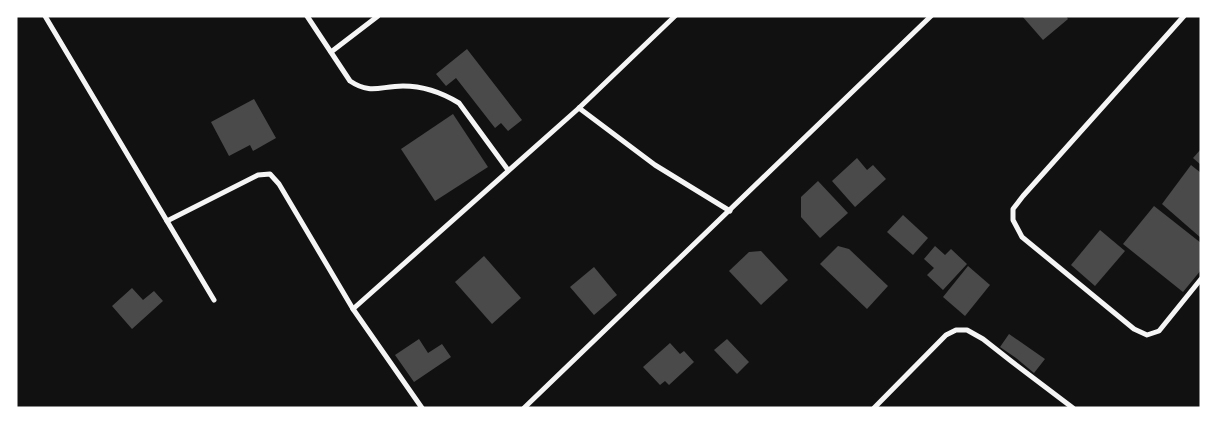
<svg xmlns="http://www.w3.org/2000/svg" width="1217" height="424" font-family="'IBM Plex Serif',serif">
	<rect width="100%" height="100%" fill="#111"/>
	<!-- building -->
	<g fill="#4a4a4a">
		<path d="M 1022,16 L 1066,16 L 1068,19 L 1043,40 Z"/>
		<path d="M 467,49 L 522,120 L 508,131 L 501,123 L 495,128 L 456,78 L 446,86 L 436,74 Z"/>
		<path d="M 254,99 L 276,138 L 253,151 L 250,145 L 229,156 L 211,122 Z"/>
		<path d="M 453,114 L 488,167 L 435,201 L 401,149 Z"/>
		<path d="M 1201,149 L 1201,165 L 1193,158 Z"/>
		<path d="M 857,158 L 867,170 L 873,165 L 886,179 L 855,207 L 832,181 Z"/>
		<path d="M 1191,165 L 1201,173 L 1201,238 L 1162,204 Z"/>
		<path d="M 818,181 L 848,213 L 820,238 L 801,217 L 801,197 Z"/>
		<path d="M 1154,206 L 1201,243 L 1201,270 L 1183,292 L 1123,244 Z"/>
		<path d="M 903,215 L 928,238 L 913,255 L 887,232 Z"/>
		<path d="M 1100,230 L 1125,251 L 1095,286 L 1071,265 Z"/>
		<path d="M 838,246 L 849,249 L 888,286 L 867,309 L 820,264 Z"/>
		<path d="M 935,246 L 945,255 L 951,249 L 967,264 L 943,290 L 927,275 L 934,268 L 924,259 Z"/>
		<path d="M 761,251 L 788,280 L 761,305 L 729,271 L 749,252 Z"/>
		<path d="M 484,256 L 521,298 L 492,324 L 455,282 Z"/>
		<path d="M 968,266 L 990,285 L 965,316 L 943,297 Z"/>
		<path d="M 594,267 L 617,295 L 594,315 L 570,287 Z"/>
		<path d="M 132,288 L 143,300 L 154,291 L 163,301 L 132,329 L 112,306 Z"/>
		<path d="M 1009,334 L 1045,359 L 1034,373 L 1016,358 L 1000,347 Z"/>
		<path d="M 419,339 L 428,353 L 442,344 L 451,357 L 414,382 L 395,355 Z"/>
		<path d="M 727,339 L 749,362 L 737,374 L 714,350 Z"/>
		<path d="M 670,343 L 680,354 L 684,351 L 694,362 L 669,385 L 665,381 L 660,385 L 643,367 Z"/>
	</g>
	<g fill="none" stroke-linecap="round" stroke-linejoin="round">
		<!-- minor -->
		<g stroke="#f5f5f5" stroke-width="5">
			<path d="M 45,16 L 214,300"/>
			<path d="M 307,16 L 350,81 C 371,95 380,86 403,86 C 424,86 441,92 459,103 L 508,170"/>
			<path d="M 1184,16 L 1023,196 L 1013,209 L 1013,220 L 1022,237 L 1134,329 L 1147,335 L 1159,331 L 1201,279"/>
			<path d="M 331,52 L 378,16"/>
			<path d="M 579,108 L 655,165 L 730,211"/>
			<path d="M 167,221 L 258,175 L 270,174 L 279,184 L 353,309 L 422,408"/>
			<path d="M 353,309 L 579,108 L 675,16"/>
			<path d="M 524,408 L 931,16"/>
			<path d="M 874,408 L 946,335 L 956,330 L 967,330 L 983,339 L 1011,361 L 1073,408"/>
		</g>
	</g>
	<!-- border -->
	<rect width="1217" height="424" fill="none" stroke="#ffffff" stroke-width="35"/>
</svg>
